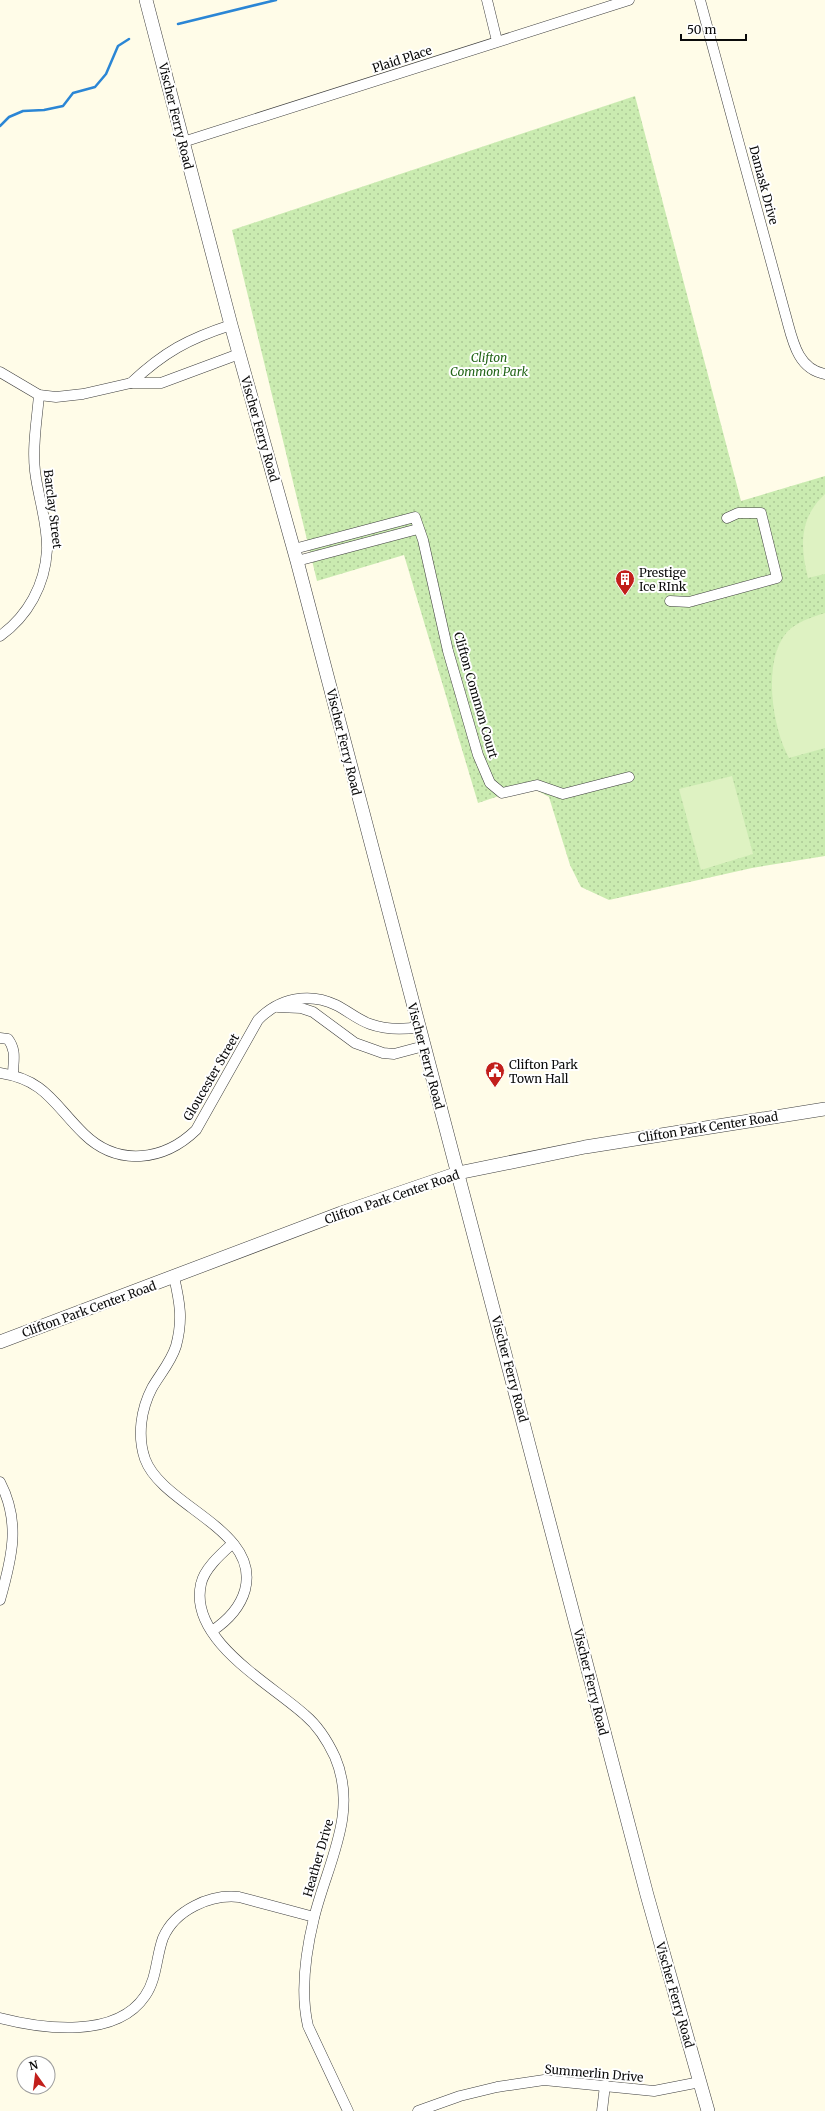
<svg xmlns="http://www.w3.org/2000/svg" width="825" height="2111" font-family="Merriweather,serif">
	<defs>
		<pattern id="park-dots" width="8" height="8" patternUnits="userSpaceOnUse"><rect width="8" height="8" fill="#caebb0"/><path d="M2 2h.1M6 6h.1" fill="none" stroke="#acc896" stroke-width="1.8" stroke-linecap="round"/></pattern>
	</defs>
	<rect width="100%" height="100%" fill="#fffce8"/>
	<!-- park -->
	<path fill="url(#park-dots)" d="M 635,96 L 741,501 L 825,476 L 825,856 L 752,868 L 609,900 L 581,887 L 570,865 L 549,797 L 529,786 L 478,803 L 404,555 L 317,581 L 232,230 Z"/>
	<!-- pitch -->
	<g fill="#def2c2">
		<path d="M 825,494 L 825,574 L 808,578 C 800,546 799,518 825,494 Z"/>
		<path d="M 825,613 L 825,748 L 789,758 C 772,728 762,660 787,632 C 796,622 812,617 825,613 Z"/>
		<path d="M 732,776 L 753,854 L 701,870 L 679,789 Z"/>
	</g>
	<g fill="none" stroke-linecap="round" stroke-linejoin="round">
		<!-- stream -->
		<g stroke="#2b86d5" stroke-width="2.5">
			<path d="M 178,24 L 276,0"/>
			<path d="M 0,126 L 9,117 L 23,111 L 44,110 L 63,106 L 73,93 L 95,87 L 106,74 L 118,46 L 129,39"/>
		</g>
		<defs>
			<g id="minor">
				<path d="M 487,0 L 497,41"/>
				<path d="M 700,0 L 785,313 C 792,337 796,369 825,374"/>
				<path d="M 183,142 L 629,0"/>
				<path d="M 0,372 L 39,395 L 56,397 L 83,394 L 131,383 L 161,383 L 239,354"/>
				<path d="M 131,383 C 164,352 188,339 231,325"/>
				<path d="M 294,549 L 415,517 L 423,540 L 448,651 L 478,755 L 490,783 L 502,793 L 537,785 L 563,794 L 629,777"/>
				<path d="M 297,561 L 418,529"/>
				<path d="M 670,601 L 689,602 L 777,578 L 761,513 L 738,513 L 727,518"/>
				<path d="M 0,636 C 28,616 45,585 47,550 C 48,524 38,497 35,471 C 32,446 37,420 39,395"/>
				<path d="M 278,1007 L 301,1008 L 313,1012 L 355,1043 L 383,1053 L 394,1054 L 424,1046"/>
				<path d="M 0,1038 L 8,1039 C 17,1051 13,1061 13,1075"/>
				<path d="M 0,1073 C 46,1080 54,1105 84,1134 C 118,1167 164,1161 196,1130 L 258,1020 C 279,998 309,992 336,1005 C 348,1011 358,1020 370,1024 C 387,1030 402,1030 419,1027"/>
				<path d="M 174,1277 C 180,1303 183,1320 176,1346 C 171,1362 160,1374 152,1388 C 141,1409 137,1436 145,1459 C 162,1506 261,1530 245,1590 C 240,1608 227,1621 212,1631"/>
				<path d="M 0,1482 C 21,1522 12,1558 0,1600"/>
				<path d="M 232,1544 C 221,1554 204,1569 201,1584 C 188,1640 271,1684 305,1715 C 317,1725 328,1742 335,1757 C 359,1813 327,1864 314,1918 C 306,1951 300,1992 308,2026 L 348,2111"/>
				<path d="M 0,2018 C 43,2029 116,2039 145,1996 C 157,1979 156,1957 163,1938 C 175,1910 210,1894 239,1897 L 314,1917"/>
				<path d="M 418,2111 L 460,2096 L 497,2087 L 544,2080 L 654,2091 L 700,2082"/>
				<path d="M 602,2111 L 605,2085"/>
			</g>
			<g id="tertiary">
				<path d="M 146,0 L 231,325 L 297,561 L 647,1895 L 708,2111"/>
				<path d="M 0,1342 L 341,1213 L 458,1173 L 585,1147 L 825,1109"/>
			</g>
		</defs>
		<!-- minor casing -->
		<use href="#minor" stroke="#3d3d3d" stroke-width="11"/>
		<!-- tertiary casing -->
		<use href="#tertiary" stroke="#3d3d3d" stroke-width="14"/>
		<!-- minor -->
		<use href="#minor" stroke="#fff" stroke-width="10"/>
		<!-- tertiary -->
		<use href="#tertiary" stroke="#fff" stroke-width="13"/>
	</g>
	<!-- icons -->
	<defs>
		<symbol id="building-pin" viewBox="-11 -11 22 30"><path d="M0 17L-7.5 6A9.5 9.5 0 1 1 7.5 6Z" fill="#c21f1b" stroke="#fff"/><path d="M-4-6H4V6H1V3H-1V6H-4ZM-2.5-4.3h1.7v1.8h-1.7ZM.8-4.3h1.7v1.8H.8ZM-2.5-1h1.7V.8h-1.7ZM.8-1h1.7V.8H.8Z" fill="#fff"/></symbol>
		<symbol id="civic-pin" viewBox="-11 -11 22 30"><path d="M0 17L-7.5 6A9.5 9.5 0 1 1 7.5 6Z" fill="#c21f1b" stroke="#fff"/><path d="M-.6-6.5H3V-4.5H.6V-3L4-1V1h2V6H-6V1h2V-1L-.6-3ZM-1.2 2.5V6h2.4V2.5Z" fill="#fff"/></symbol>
	</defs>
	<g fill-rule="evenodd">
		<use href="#building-pin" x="614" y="568" width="22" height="30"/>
		<use href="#civic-pin" x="484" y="1060" width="22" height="30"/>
	</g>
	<g text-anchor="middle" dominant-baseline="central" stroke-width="4" stroke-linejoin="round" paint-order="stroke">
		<!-- street labels -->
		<g font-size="12" fill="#0a0a0a" stroke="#fff">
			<text transform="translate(402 59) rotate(-18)">Plaid Place</text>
			<text transform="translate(176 116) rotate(76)">Vischer Ferry Road</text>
			<text transform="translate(764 185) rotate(75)">Damask Drive</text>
			<text transform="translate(260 429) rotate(74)">Vischer Ferry Road</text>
			<text transform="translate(53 509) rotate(83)">Barclay Street</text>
			<text transform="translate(476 695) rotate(74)">Clifton Common Court</text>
			<text transform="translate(344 742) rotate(76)">Vischer Ferry Road</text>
			<text transform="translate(426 1056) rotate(75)">Vischer Ferry Road</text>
			<text transform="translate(211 1077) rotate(-60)">Gloucester Street</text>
			<text transform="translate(708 1127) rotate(-9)">Clifton Park Center Road</text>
			<text transform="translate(392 1197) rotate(-19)">Clifton Park Center Road</text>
			<text transform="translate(89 1309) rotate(-20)">Clifton Park Center Road</text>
			<text transform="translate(510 1369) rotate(75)">Vischer Ferry Road</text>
			<text transform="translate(591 1682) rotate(76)">Vischer Ferry Road</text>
			<text transform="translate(318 1858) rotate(-74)">Heather Drive</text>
			<text transform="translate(675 1995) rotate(74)">Vischer Ferry Road</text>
			<text transform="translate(594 2073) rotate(5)">Summerlin Drive</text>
		</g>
		<!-- park labels -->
		<g font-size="12" font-style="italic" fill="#226518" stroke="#fff">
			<text x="489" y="357">Clifton<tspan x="489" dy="14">Common Park</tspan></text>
		</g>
		<!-- poi labels -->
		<g font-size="12" fill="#0a0a0a" stroke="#fff" text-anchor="start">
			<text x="639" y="572">Prestige<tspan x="639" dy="14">Ice RInk</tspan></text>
			<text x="509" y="1064">Clifton Park<tspan x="509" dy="14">Town Hall</tspan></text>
		</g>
	</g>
	<!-- north arrow -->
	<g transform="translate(36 2075) rotate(346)"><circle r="19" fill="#ffffff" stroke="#9d9d9d"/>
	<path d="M0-3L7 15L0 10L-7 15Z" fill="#c21f1b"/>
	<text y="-6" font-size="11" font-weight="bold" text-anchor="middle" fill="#0a0a0a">N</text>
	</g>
	<!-- scale -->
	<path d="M681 34v6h65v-6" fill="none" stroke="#0a0a0a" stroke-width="2"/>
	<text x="687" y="34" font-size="12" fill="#0a0a0a" stroke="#ffffff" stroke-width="3" paint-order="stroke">50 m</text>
</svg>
